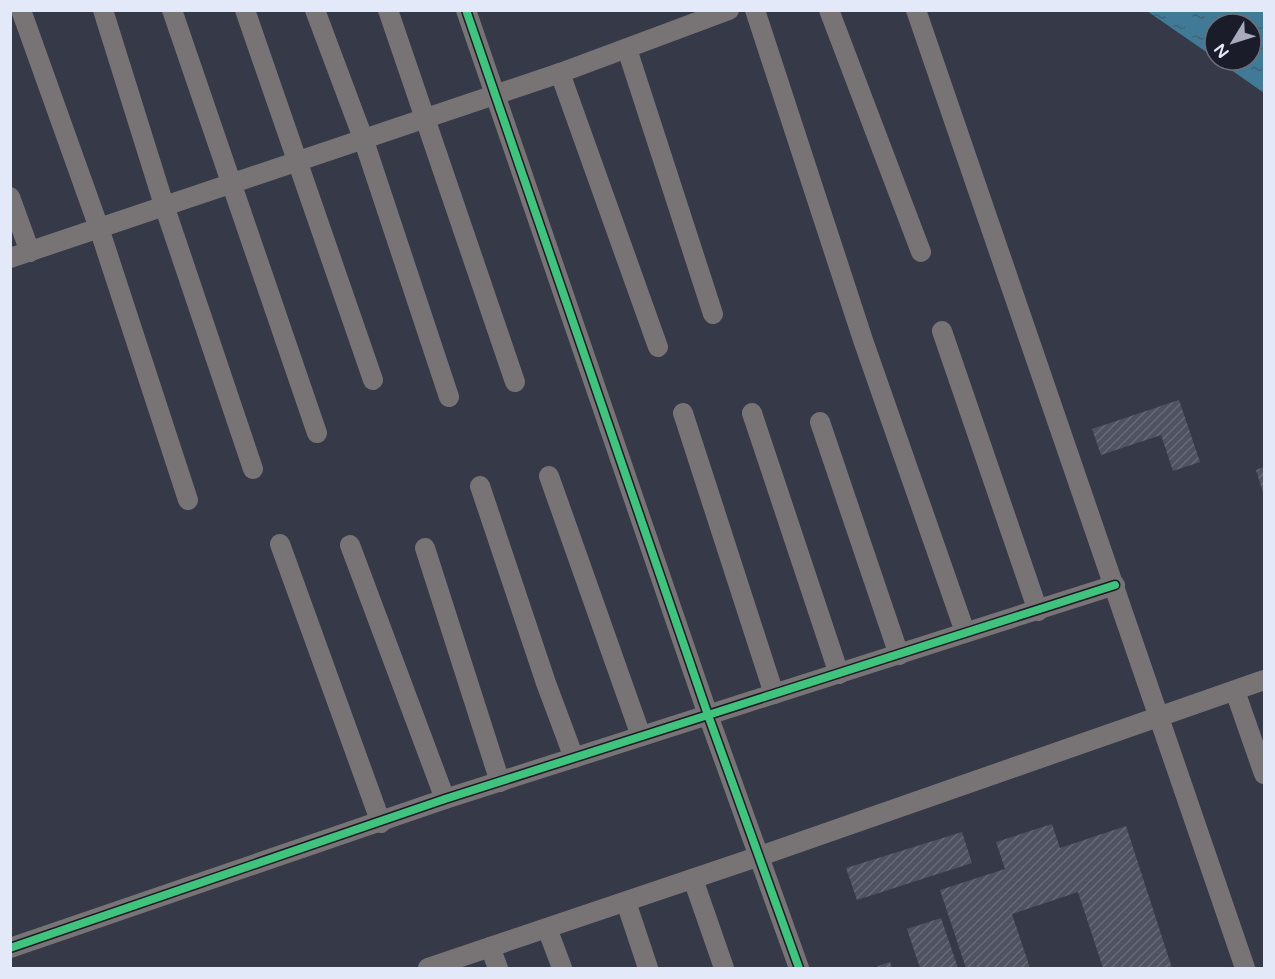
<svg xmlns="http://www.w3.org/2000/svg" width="1275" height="979" font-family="'Varela Round',sans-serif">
	<defs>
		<pattern id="water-ripples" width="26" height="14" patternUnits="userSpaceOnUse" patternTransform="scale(1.5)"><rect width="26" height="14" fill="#407a96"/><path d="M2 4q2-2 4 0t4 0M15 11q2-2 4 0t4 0" fill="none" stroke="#426374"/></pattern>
		<pattern id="building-hatch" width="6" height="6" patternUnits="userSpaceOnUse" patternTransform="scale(1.5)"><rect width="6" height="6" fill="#4e5261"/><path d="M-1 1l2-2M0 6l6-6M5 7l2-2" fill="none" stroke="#676b79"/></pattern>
	</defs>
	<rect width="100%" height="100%" fill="#363947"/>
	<!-- water -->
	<path fill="url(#water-ripples)" d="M 1147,11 L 1264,11 L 1264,93 L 1217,60 L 1251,60 L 1251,24 L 1215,24 L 1215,58 Z"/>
	<!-- building -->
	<g fill="url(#building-hatch)">
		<path d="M 1179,400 L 1200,462 L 1173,471 L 1161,435 L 1101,455 L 1092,429 Z"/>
		<path d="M 1264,467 L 1264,496 L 1256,470 Z"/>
		<path d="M 1052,824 L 1060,848 L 1126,826 L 1172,968 L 1103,968 L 1078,892 L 1012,914 L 1030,968 L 966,968 L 940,890 L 1005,869 L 996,842 Z"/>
		<path d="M 962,832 L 972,863 L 857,900 L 846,868 Z"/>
		<path d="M 941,918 L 958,968 L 920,968 L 907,929 Z"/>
		<path d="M 890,962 L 892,968 L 873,968 Z"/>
	</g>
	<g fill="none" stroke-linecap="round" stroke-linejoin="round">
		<!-- street -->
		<g stroke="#787475" stroke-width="20">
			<path d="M 21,10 L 99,228 L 188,500"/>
			<path d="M 103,10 L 164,205 L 253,469"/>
			<path d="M 172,10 L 317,433"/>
			<path d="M 245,10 L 373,380"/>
			<path d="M 315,10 L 363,138 L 449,397"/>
			<path d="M 388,10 L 515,382"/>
			<path d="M 466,10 L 708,715 L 799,968"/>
			<path d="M 755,10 L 863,340 L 965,632"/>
			<path d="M 829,10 L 921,252"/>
			<path d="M 916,10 L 1245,968"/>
			<path d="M 627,49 L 713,314"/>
			<path d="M 560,73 L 658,347"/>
			<path d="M 10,197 L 30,252"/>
			<path d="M 10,258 L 560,73 L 729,10"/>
			<path d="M 942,331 L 1038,611"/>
			<path d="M 683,413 L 774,694"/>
			<path d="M 752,413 L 839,674"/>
			<path d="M 820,422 L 899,655"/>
			<path d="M 549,476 L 641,736"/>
			<path d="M 480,486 L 546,683 L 574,758"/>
			<path d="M 280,544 L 381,823"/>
			<path d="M 350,545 L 445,799"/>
			<path d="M 425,548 L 500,782"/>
			<path d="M 1235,691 L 1264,774"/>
			<path d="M 693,879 L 724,968"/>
			<path d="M 626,902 L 648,968"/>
			<path d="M 547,928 L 562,968"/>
			<path d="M 490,947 L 498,968"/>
			<path d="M 10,948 L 445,799 L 1115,585"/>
			<path d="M 428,968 L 760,856 L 1264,680"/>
		</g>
		<defs>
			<g id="cycleway">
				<path d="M 466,10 L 708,715 L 799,968"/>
				<path d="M 10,948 L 445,799 L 1115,585"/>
			</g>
		</defs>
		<!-- cycleway casing -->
		<use href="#cycleway" stroke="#1a1d29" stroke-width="11"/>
		<!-- cycleway -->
		<use href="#cycleway" stroke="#40c37c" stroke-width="8"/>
	</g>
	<!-- border -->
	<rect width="1275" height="979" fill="none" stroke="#e4e9fa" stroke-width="24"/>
	<!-- north arrow -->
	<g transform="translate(1233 42) rotate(232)"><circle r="28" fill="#1a1d29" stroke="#6b6f7d" stroke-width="1.5"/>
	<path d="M0-4.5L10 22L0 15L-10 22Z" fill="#a7abbb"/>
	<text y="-9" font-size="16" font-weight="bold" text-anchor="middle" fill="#e4e9fa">N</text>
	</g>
</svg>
